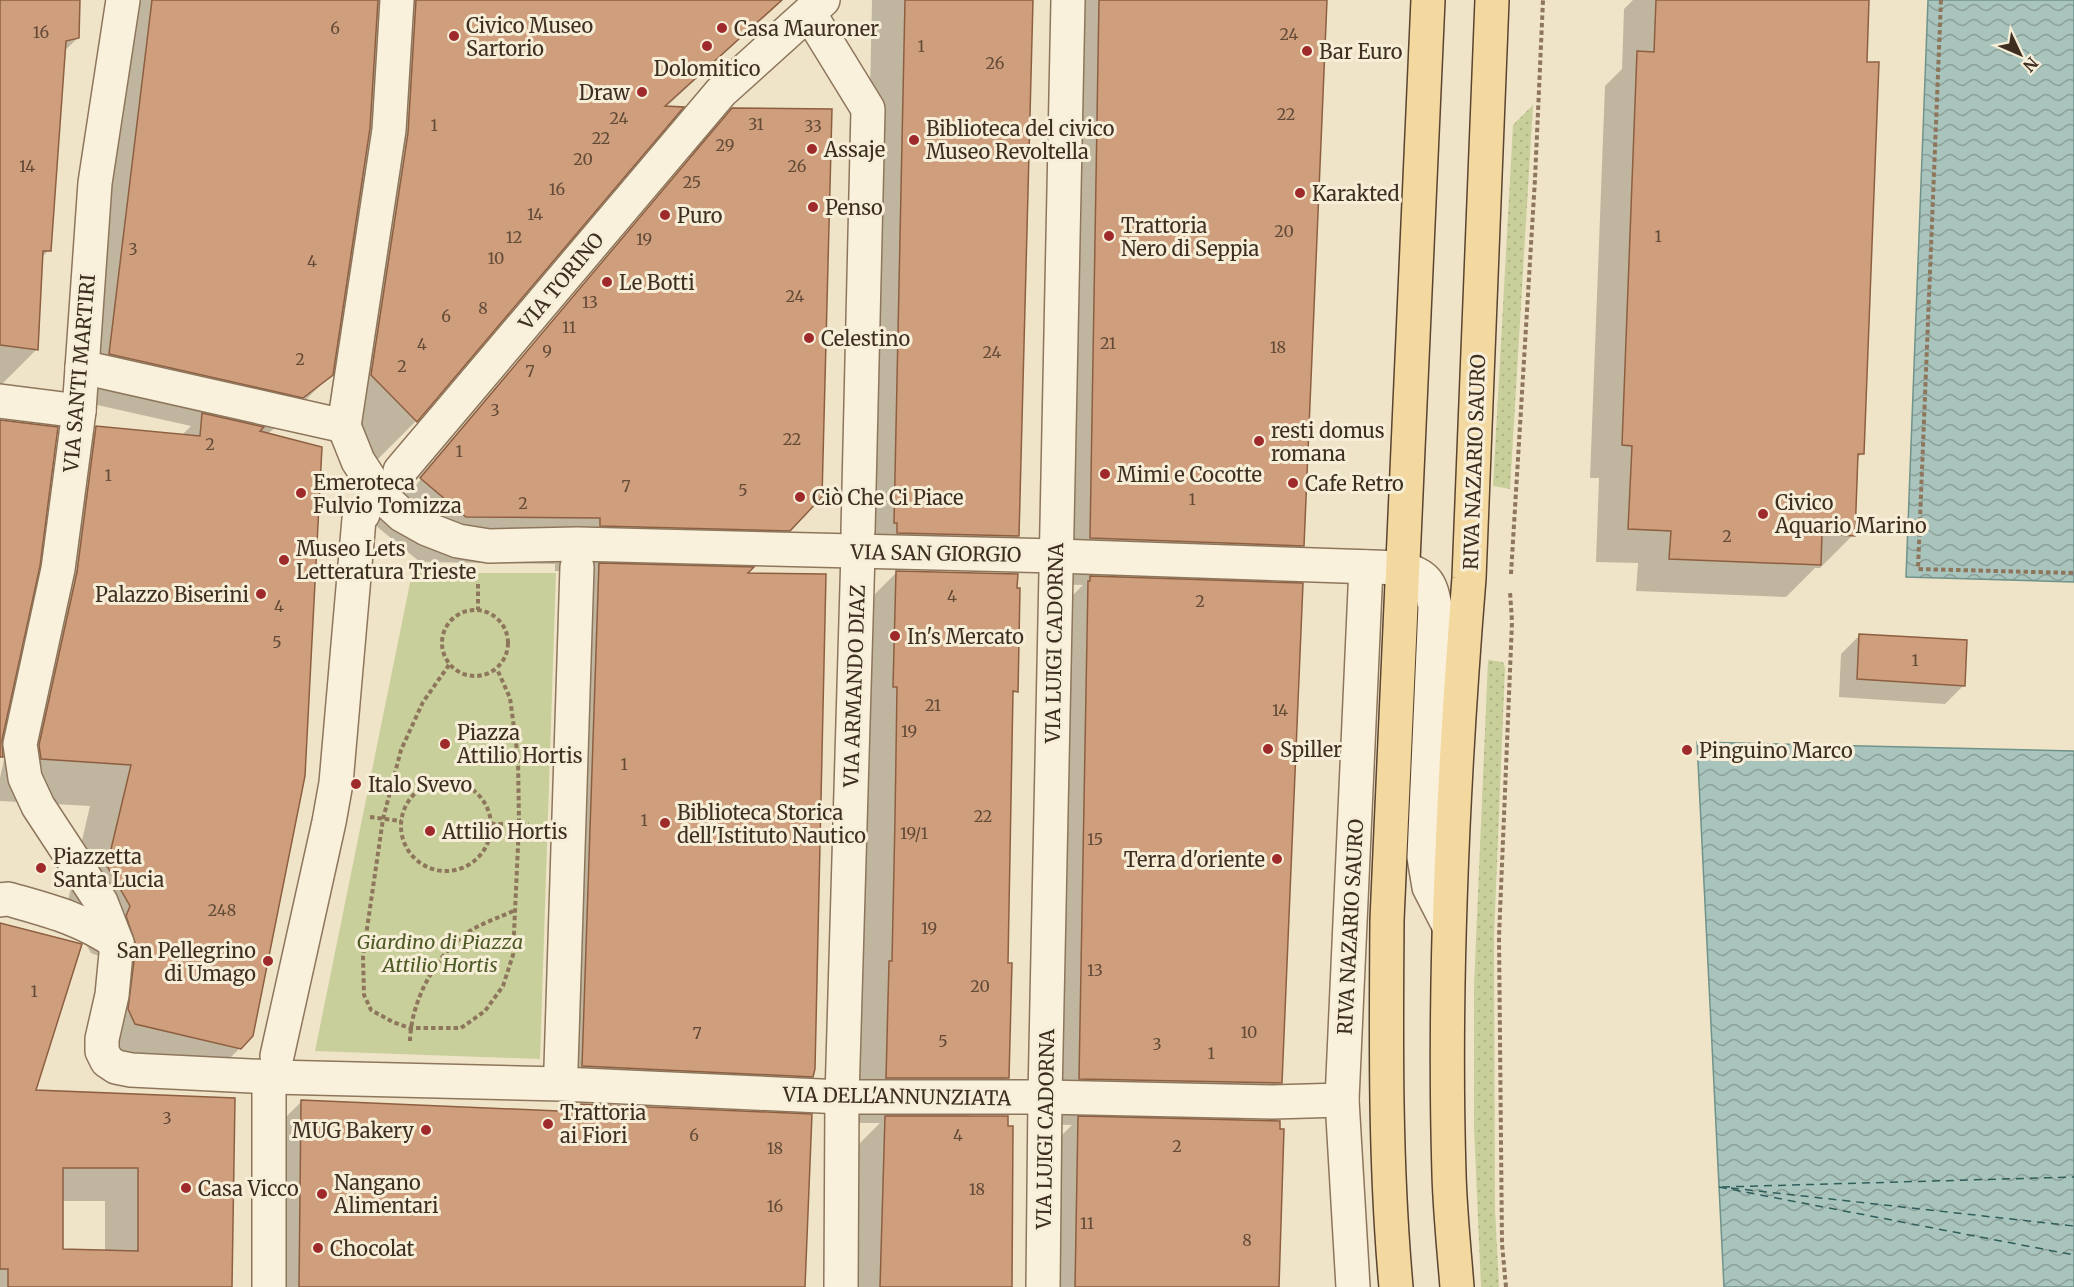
<svg xmlns="http://www.w3.org/2000/svg" width="2074" height="1287" font-family="Merriweather,serif">
	<defs>
		<pattern id="grass-dots" width="8" height="8" patternUnits="userSpaceOnUse" patternTransform="scale(1.5)"><rect width="8" height="8" fill="#c9cf9b"/><path d="M2 2h.1M6 6h.1" fill="none" stroke="#aeb285" stroke-width="1.8" stroke-linecap="round"/></pattern>
		<pattern id="water-waves" width="16" height="10" patternUnits="userSpaceOnUse" patternTransform="scale(1.5)"><rect width="16" height="10" fill="#a9c4bc"/><path d="M0 5q4-4 8 0t8 0" fill="none" stroke="#8ba098"/></pattern>
	</defs>
	<rect width="100%" height="100%" fill="#f0e4c8"/>
	<!-- grass -->
	<g fill="url(#grass-dots)">
		<path d="M 1533,105 L 1510,489 L 1493,486 L 1513,125 Z"/>
		<path d="M 1488,660 L 1503,662 L 1505,668 L 1494,937 L 1495,1209 L 1499,1287 L 1481,1287 L 1474,1128 L 1474,986 Z"/>
	</g>
	<!-- park -->
	<path fill="#c9cf9b" d="M 412,573 L 556,573 L 540,1059 L 315,1051 Z"/>
	<!-- water -->
	<g fill="url(#water-waves)" stroke="#6f938a" stroke-width="1.5">
		<path d="M 1928,0 L 2074,0 L 2074,582 L 1906,577 Z"/>
		<path d="M 1697,742 L 2074,751 L 2074,1287 L 1724,1287 Z"/>
	</g>
	<!-- shadow -->
	<g fill="#0003" fill-rule="evenodd">
		<path d="M 0,0 L 79,0 L 78,38 L 63,52 L 49,250 L 41,258 L 37,349 L 0,386 Z"/>
		<path d="M 115,0 L 782,0 L 665,108 L 681,108 L 416,421 L 372,465 L 327,420 L 334,371 L 287,419 L 267,434 L 252,1036 L 198,1090 L 93,1066 L 87,1052 L 94,993 L 122,965 L 91,953 L 66,909 L 90,806 L 0,801 L 0,778 L 35,616 L 56,469 L 98,428 L 182,435 L 191,426 L 66,398 Z"/>
		<path d="M 872,0 L 1032,0 L 1017,536 L 983,570 L 860,556 Z"/>
		<path d="M 1062,0 L 1325,0 L 1303,545 L 1265,584 L 1280,1082 L 1241,1121 L 1278,1287 L 1031,1287 L 1033,1164 L 1072,1125 L 1034,1124 L 1045,623 L 1083,585 L 1045,584 Z"/>
		<path d="M 1633,0 L 1868,0 L 1865,63 L 1862,453 L 1856,460 L 1853,535 L 1820,568 L 1815,568 L 1786,597 L 1636,591 L 1638,563 L 1596,562 L 1599,478 L 1590,478 L 1605,86 L 1622,69 L 1624,9 Z"/>
		<path d="M 733,109 L 789,530 L 745,575 L 812,1076 L 785,1103 L 556,1093 L 592,572 L 555,571 L 555,564 L 420,562 L 375,525 L 687,155 ZM 692,153 L 696,153 L 416,485 L 414,483 Z"/>
		<path d="M 897,572 L 1016,691 L 1011,696 L 1006,964 L 1007,1078 L 968,1117 L 1010,1287 L 837,1287 L 840,1163 L 880,1123 L 841,1123 L 851,618 Z"/>
		<path d="M 1860,635 L 1964,685 L 1945,704 L 1839,697 L 1841,654 Z"/>
		<path d="M 0,925 L 34,1091 L 234,1099 L 231,1287 L 0,1287 ZM 62,1201 L 105,1201 L 105,1252 L 62,1250 Z"/>
		<path d="M 301,1102 L 574,1113 L 582,1105 L 804,1287 L 255,1287 L 256,1147 Z"/>
	</g>
	<g fill="none" stroke-linecap="round" stroke-linejoin="round">
		<!-- ferry -->
		<g stroke="#2f5d5a" stroke-width="1.5" stroke-dasharray="8 6" stroke-linecap="butt">
			<path d="M 1719,1187 L 2074,1255"/>
			<path d="M 1722,1187 L 2074,1177"/>
			<path d="M 1731,1188 L 2074,1226"/>
		</g>
	</g>
	<!-- building -->
	<g fill="#cf9f7d" stroke="#8d5f41" stroke-width="1.5" fill-rule="evenodd">
		<path d="M 0,0 L 80,0 L 79,38 L 66,41 L 51,251 L 43,251 L 38,350 L 0,345 Z"/>
		<path d="M 152,0 L 378,0 L 370,128 L 333,375 L 303,398 L 109,354 Z"/>
		<path d="M 416,0 L 782,0 L 665,106 L 684,107 L 417,422 L 371,375 L 408,133 Z"/>
		<path d="M 905,0 L 1033,0 L 1019,536 L 897,533 L 897,523 L 894,523 Z"/>
		<path d="M 1099,0 L 1327,0 L 1304,546 L 1090,538 Z"/>
		<path d="M 1656,0 L 1869,0 L 1867,62 L 1879,62 L 1864,454 L 1858,454 L 1855,536 L 1822,534 L 1821,565 L 1669,559 L 1671,531 L 1628,529 L 1632,446 L 1622,445 L 1637,51 L 1654,52 Z"/>
		<path d="M 732,108 L 832,109 L 822,497 L 790,531 L 600,526 L 600,518 L 466,517 L 420,478 Z"/>
		<path d="M 202,413 L 264,427 L 260,431 L 322,447 L 305,776 L 253,1036 L 241,1049 L 135,1024 L 128,1009 L 136,945 L 126,916 L 130,906 L 107,866 L 131,765 L 41,759 L 39,745 L 77,572 L 96,426 L 200,436 Z"/>
		<path d="M 0,420 L 58,427 L 40,566 L 2,740 L 3,757 L 0,757 Z"/>
		<path d="M 599,563 L 754,567 L 748,573 L 826,574 L 815,1069 L 813,1077 L 582,1066 Z"/>
		<path d="M 896,571 L 1018,574 L 1017,588 L 1020,588 L 1018,692 L 1013,691 L 1008,963 L 1012,963 L 1009,1078 L 886,1078 L 889,961 L 892,961 L 895,819 L 897,687 L 893,687 Z"/>
		<path d="M 1090,576 L 1303,583 L 1282,1083 L 1079,1079 L 1088,581 L 1090,581 Z"/>
		<path d="M 1859,634 L 1967,640 L 1965,686 L 1857,679 Z"/>
		<path d="M 0,923 L 82,944 L 36,1090 L 235,1098 L 232,1287 L 8,1287 L 8,1269 L 0,1269 ZM 63,1168 L 138,1168 L 138,1251 L 63,1249 Z"/>
		<path d="M 301,1100 L 581,1112 L 581,1104 L 812,1114 L 805,1287 L 299,1287 Z"/>
		<path d="M 885,1116 L 1008,1116 L 1008,1126 L 1013,1126 L 1012,1287 L 880,1287 Z"/>
		<path d="M 1078,1116 L 1280,1121 L 1280,1129 L 1284,1129 L 1279,1287 L 1075,1287 Z"/>
	</g>
	<g fill="none" stroke-linecap="round" stroke-linejoin="round">
		<defs>
			<g id="street">
				<path d="M 123,0 L 95,183 L 79,411 L 58,569 L 20,744 L 25,778 L 38,806 L 101,902 L 117,943 L 112,995 L 102,1039 L 102,1051 L 107,1061 L 116,1067 L 131,1070 L 273,1077 L 561,1084 L 842,1097 L 1045,1097 L 1273,1102 L 1342,1100"/>
				<path d="M 809,13 L 868,109 L 858,531"/>
				<path d="M 82,367 L 344,426"/>
				<path d="M 0,401 L 79,411"/>
				<path d="M 344,426 L 358,461 L 380,495 L 402,515 L 427,529 L 458,541 L 489,546 L 577,544 L 1056,556 L 1402,568 C 1427,577 1430,581 1435,606 L 1424,857 L 1429,887 L 1448,924"/>
				<path d="M 344,426 L 389,130 L 397,0"/>
				<path d="M 400,471 L 721,92 L 823,0"/>
				<path d="M 0,900 L 8,899 C 50,911 80,918 117,943"/>
				<path d="M 277,1056 L 329,822 L 336,783 L 359,519 L 363,514"/>
				<path d="M 561,1067 L 577,567"/>
				<path d="M 269,1287 L 269,1094"/>
				<path d="M 841,1287 L 842,1097 L 858,552"/>
				<path d="M 1043,1287 L 1045,1097 L 1068,0"/>
				<path d="M 1353,1287 L 1342,1100 L 1366,567"/>
			</g>
			<g id="primary">
				<path d="M 1396,1287 C 1385,1165 1386,1042 1387,920 L 1428,0"/>
				<path d="M 1457,1287 C 1454,1249 1450,1211 1449,1174 C 1443,975 1453,776 1469,578 L 1492,0"/>
			</g>
		</defs>
		<!-- street casing -->
		<use href="#street" stroke="#8d765c" stroke-width="36"/>
		<!-- primary casing -->
		<use href="#primary" stroke="#5b4430" stroke-width="36"/>
		<!-- path -->
		<g stroke="#8d765c" stroke-width="4" stroke-dasharray="4.5 3" stroke-linecap="butt">
			<path d="M 1941,0 L 1918,569 L 2074,573"/>
			<path d="M 1511,574 L 1535,179 L 1543,0"/>
			<path d="M 478,584 L 478,610"/>
			<circle cx="475" cy="643" r="33"/>
			<path d="M 449,665 L 423,702 L 401,750 L 383,819 L 363,956 L 364,995 L 371,1010 L 393,1022 L 410,1028 L 461,1028 L 485,1011 L 503,986 L 513,955 L 519,824 L 518,758 L 510,698 L 497,669"/>
			<circle cx="446" cy="826" r="45"/>
			<path d="M 370,817 L 401,821"/>
			<path d="M 491,824 L 529,824"/>
			<path d="M 410,1041 C 411,1002 434,959 464,935 C 478,924 499,918 515,910"/>
			<path d="M 1506,1287 L 1502,1244 L 1499,937 L 1512,622 L 1510,591"/>
		</g>
		<!-- street -->
		<use href="#street" stroke="#faf1dc" stroke-width="33"/>
		<!-- primary -->
		<use href="#primary" stroke="#f3d9a0" stroke-width="33"/>
	</g>
	<!-- markers -->
	<g fill="#9e2a2b" stroke="#f7eed8" stroke-width="2">
		<circle cx="722" cy="28" r="6"/>
		<circle cx="454" cy="36" r="6"/>
		<circle cx="707" cy="46" r="6"/>
		<circle cx="1307" cy="51" r="6"/>
		<circle cx="642" cy="92" r="6"/>
		<circle cx="914" cy="140" r="6"/>
		<circle cx="812" cy="149" r="6"/>
		<circle cx="1300" cy="193" r="6"/>
		<circle cx="813" cy="207" r="6"/>
		<circle cx="665" cy="215" r="6"/>
		<circle cx="1109" cy="236" r="6"/>
		<circle cx="607" cy="282" r="6"/>
		<circle cx="809" cy="338" r="6"/>
		<circle cx="1259" cy="441" r="6"/>
		<circle cx="1105" cy="474" r="6"/>
		<circle cx="1293" cy="483" r="6"/>
		<circle cx="301" cy="493" r="6"/>
		<circle cx="800" cy="497" r="6"/>
		<circle cx="1763" cy="514" r="6"/>
		<circle cx="284" cy="560" r="6"/>
		<circle cx="261" cy="594" r="6"/>
		<circle cx="895" cy="636" r="6"/>
		<circle cx="445" cy="744" r="6"/>
		<circle cx="1268" cy="749" r="6"/>
		<circle cx="1687" cy="750" r="6"/>
		<circle cx="356" cy="784" r="6"/>
		<circle cx="665" cy="823" r="6"/>
		<circle cx="430" cy="831" r="6"/>
		<circle cx="1277" cy="859" r="6"/>
		<circle cx="41" cy="868" r="6"/>
		<circle cx="268" cy="961" r="6"/>
		<circle cx="548" cy="1124" r="6"/>
		<circle cx="426" cy="1130" r="6"/>
		<circle cx="186" cy="1188" r="6"/>
		<circle cx="322" cy="1194" r="6"/>
		<circle cx="318" cy="1248" r="6"/>
	</g>
	<g text-anchor="middle" dominant-baseline="central" stroke-width="6" stroke-linejoin="round" paint-order="stroke">
		<!-- number labels -->
		<g font-size="16" fill="#624a37">
			<text x="335" y="28">6</text>
			<text x="41" y="32">16</text>
			<text x="1289" y="34">24</text>
			<text x="921" y="46">1</text>
			<text x="995" y="63">26</text>
			<text x="1286" y="114">22</text>
			<text x="619" y="118">24</text>
			<text x="756" y="124">31</text>
			<text x="434" y="125">1</text>
			<text x="813" y="126">33</text>
			<text x="601" y="138">22</text>
			<text x="725" y="145">29</text>
			<text x="583" y="159">20</text>
			<text x="27" y="166">14</text>
			<text x="797" y="166">26</text>
			<text x="692" y="182">25</text>
			<text x="557" y="189">16</text>
			<text x="535" y="214">14</text>
			<text x="1284" y="231">20</text>
			<text x="1658" y="236">1</text>
			<text x="514" y="237">12</text>
			<text x="644" y="239">19</text>
			<text x="133" y="249">3</text>
			<text x="496" y="258">10</text>
			<text x="312" y="261">4</text>
			<text x="795" y="296">24</text>
			<text x="590" y="302">13</text>
			<text x="483" y="308">8</text>
			<text x="446" y="316">6</text>
			<text x="569" y="327">11</text>
			<text x="1108" y="343">21</text>
			<text x="422" y="344">4</text>
			<text x="1278" y="347">18</text>
			<text x="547" y="351">9</text>
			<text x="992" y="352">24</text>
			<text x="300" y="359">2</text>
			<text x="402" y="366">2</text>
			<text x="530" y="371">7</text>
			<text x="495" y="410">3</text>
			<text x="792" y="439">22</text>
			<text x="210" y="444">2</text>
			<text x="459" y="451">1</text>
			<text x="108" y="475">1</text>
			<text x="626" y="486">7</text>
			<text x="743" y="490">5</text>
			<text x="1192" y="499">1</text>
			<text x="523" y="503">2</text>
			<text x="1727" y="536">2</text>
			<text x="952" y="596">4</text>
			<text x="1200" y="601">2</text>
			<text x="279" y="606">4</text>
			<text x="277" y="642">5</text>
			<text x="1915" y="660">1</text>
			<text x="933" y="705">21</text>
			<text x="1280" y="710">14</text>
			<text x="909" y="731">19</text>
			<text x="624" y="764">1</text>
			<text x="983" y="816">22</text>
			<text x="644" y="820">1</text>
			<text x="914" y="833">19/1</text>
			<text x="1095" y="839">15</text>
			<text x="222" y="910">248</text>
			<text x="929" y="928">19</text>
			<text x="1095" y="970">13</text>
			<text x="980" y="986">20</text>
			<text x="34" y="991">1</text>
			<text x="1249" y="1032">10</text>
			<text x="697" y="1033">7</text>
			<text x="943" y="1041">5</text>
			<text x="1157" y="1044">3</text>
			<text x="1211" y="1053">1</text>
			<text x="167" y="1118">3</text>
			<text x="694" y="1135">6</text>
			<text x="958" y="1135">4</text>
			<text x="1177" y="1146">2</text>
			<text x="775" y="1148">18</text>
			<text x="977" y="1189">18</text>
			<text x="775" y="1206">16</text>
			<text x="1087" y="1223">11</text>
			<text x="1247" y="1240">8</text>
		</g>
		<!-- poi labels -->
		<g font-size="20" fill="#3d2e20" stroke="#f7eed8" text-anchor="start">
			<text x="466" y="25">Civico Museo<tspan x="466" dy="23">Sartorio</tspan></text>
			<text x="734" y="28">Casa Mauroner</text>
			<text x="1319" y="51">Bar Euro</text>
			<text x="707" y="68" text-anchor="middle">Dolomitico</text>
			<text x="630" y="92" text-anchor="end">Draw</text>
			<text x="926" y="128">Biblioteca del civico<tspan x="926" dy="23">Museo Revoltella</tspan></text>
			<text x="824" y="149">Assaje</text>
			<text x="1312" y="193">Karakted</text>
			<text x="825" y="207">Penso</text>
			<text x="677" y="215">Puro</text>
			<text x="1121" y="225">Trattoria<tspan x="1121" dy="23">Nero di Seppia</tspan></text>
			<text x="619" y="282">Le Botti</text>
			<text x="821" y="338">Celestino</text>
			<text x="1271" y="430">resti domus<tspan x="1271" dy="23">romana</tspan></text>
			<text x="1117" y="474">Mimi e Cocotte</text>
			<text x="313" y="482">Emeroteca<tspan x="313" dy="23">Fulvio Tomizza</tspan></text>
			<text x="1305" y="483">Cafe Retro</text>
			<text x="812" y="497">Ciò Che Ci Piace</text>
			<text x="1775" y="502">Civico<tspan x="1775" dy="23">Aquario Marino</tspan></text>
			<text x="296" y="548">Museo Lets<tspan x="296" dy="23">Letteratura Trieste</tspan></text>
			<text x="249" y="594" text-anchor="end">Palazzo Biserini</text>
			<text x="907" y="636">In's Mercato</text>
			<text x="457" y="732">Piazza<tspan x="457" dy="23">Attilio Hortis</tspan></text>
			<text x="1280" y="749">Spiller</text>
			<text x="1699" y="750">Pinguino Marco</text>
			<text x="368" y="784">Italo Svevo</text>
			<text x="677" y="812">Biblioteca Storica<tspan x="677" dy="23">dell'Istituto Nautico</tspan></text>
			<text x="442" y="831">Attilio Hortis</text>
			<text x="53" y="856">Piazzetta<tspan x="53" dy="23">Santa Lucia</tspan></text>
			<text x="1265" y="859" text-anchor="end">Terra d'oriente</text>
			<text x="256" y="950" text-anchor="end">San Pellegrino<tspan x="256" dy="23">di Umago</tspan></text>
			<text x="560" y="1112">Trattoria<tspan x="560" dy="23">ai Fiori</tspan></text>
			<text x="414" y="1130" text-anchor="end">MUG Bakery</text>
			<text x="334" y="1182">Nangano<tspan x="334" dy="23">Alimentari</tspan></text>
			<text x="198" y="1188">Casa Vicco</text>
			<text x="330" y="1248">Chocolat</text>
		</g>
		<!-- street labels -->
		<g font-size="20" fill="#3d2e20" stroke="#f7eed8">
			<text transform="translate(561 281) rotate(-50)">VIA TORINO</text>
			<text transform="translate(79 373) rotate(-85)">VIA SANTI MARTIRI</text>
			<text transform="translate(1474 462) rotate(-88)">RIVA NAZARIO SAURO</text>
			<text transform="translate(936 553) rotate(1)">VIA SAN GIORGIO</text>
			<text transform="translate(1054 643) rotate(-89)">VIA LUIGI CADORNA</text>
			<text transform="translate(854 686) rotate(-88)">VIA ARMANDO DIAZ</text>
			<text transform="translate(1350 927) rotate(-87)">RIVA NAZARIO SAURO</text>
			<text transform="translate(897 1096) rotate(1)">VIA DELL'ANNUNZIATA</text>
			<text transform="translate(1045 1129) rotate(-89)">VIA LUIGI CADORNA</text>
		</g>
		<!-- park labels -->
		<g font-size="20" font-style="italic" fill="#4d5a26" stroke="#f7eed8">
			<text x="440" y="941">Giardino di Piazza<tspan x="440" dy="23">Attilio Hortis</tspan></text>
		</g>
	</g>
	<!-- north arrow -->
	<g transform="translate(2020 54) rotate(134)" stroke="#f7eed8" stroke-width="4.5" paint-order="stroke">
	<path d="M0-4.5L10 22L0 15L-10 22Z" fill="#3d2e20"/>
	<text y="-9" font-size="16" font-weight="bold" text-anchor="middle" fill="#3d2e20">N</text>
	</g>
</svg>
